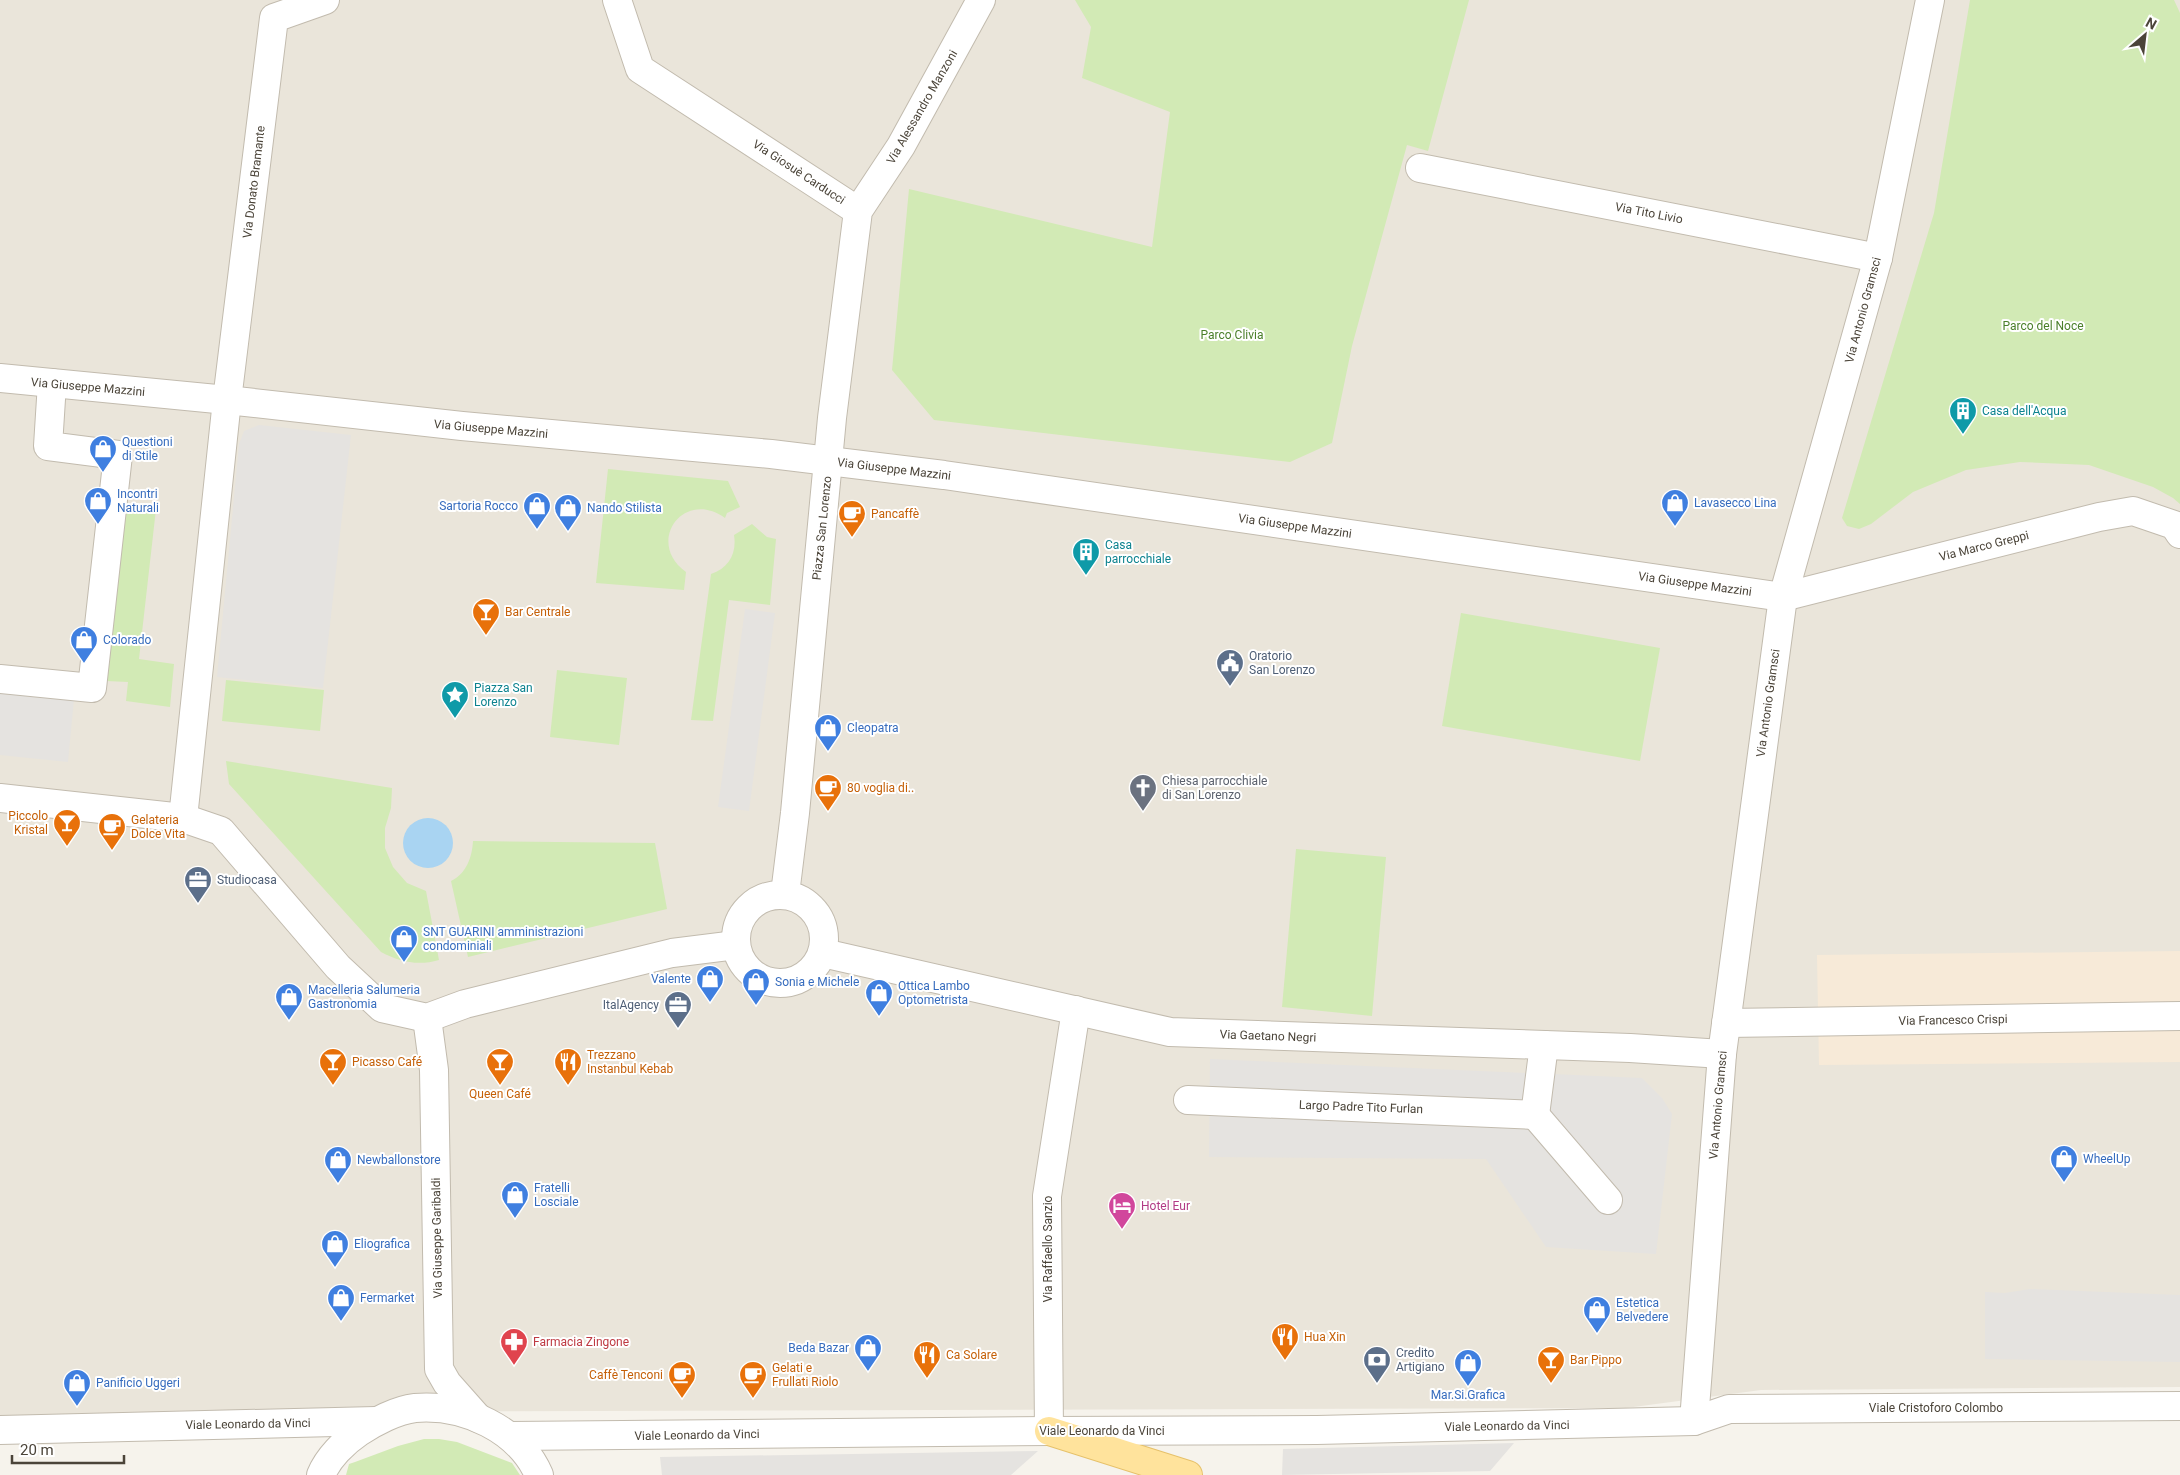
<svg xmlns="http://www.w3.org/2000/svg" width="2180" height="1475" font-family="Roboto,sans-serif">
	<rect width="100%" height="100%" fill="#f6f3ec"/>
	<!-- residential -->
	<path fill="#eae5da" d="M 0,0 L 2180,0 L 2180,1387 L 1761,1390 L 1626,1408 L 255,1412 L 0,1419 Z"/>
	<!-- commercial -->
	<path fill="#f7ead8" d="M 2180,951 L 2180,1062 L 1819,1065 L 1817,955 Z"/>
	<!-- green -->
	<g fill="#d2eab5">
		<path d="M 1075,0 L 1469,0 L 1428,151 L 1407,145 L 1352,346 L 1332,443 L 1290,462 L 934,420 L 892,370 L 909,189 L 1152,247 L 1170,112 L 1082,78 L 1091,27 Z"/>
		<path d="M 1970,0 L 2174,0 L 2180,13 L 2180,504 L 2173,498 L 2153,487 L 2089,465 L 2020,462 L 1966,470 L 1913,492 L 1871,524 L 1859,529 L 1847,526 L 1842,518 L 1934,213 Z"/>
		<path d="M 608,469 L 728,481 L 740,507 L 727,513 L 725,518 C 683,488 645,543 686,572 L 684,590 L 596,583 Z"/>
		<path d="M 125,504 L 156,509 L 139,659 L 174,664 L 170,707 L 126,701 L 128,682 L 106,681 Z"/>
		<path d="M 752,524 L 767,537 L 776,539 L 770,605 L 729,600 L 713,721 L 691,720 L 711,574 C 729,568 737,553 734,535 Z"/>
		<path d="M 1461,613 L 1660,648 L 1640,761 L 1442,726 Z"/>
		<path d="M 557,670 L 627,678 L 619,745 L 550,737 Z"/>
		<path d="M 226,680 L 324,690 L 320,731 L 222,721 Z"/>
		<path d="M 226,761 L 392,788 L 391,808 L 385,828 L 385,848 L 393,867 L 407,883 L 426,891 L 439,960 C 418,966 400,962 381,952 L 229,784 Z"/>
		<path d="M 473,841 L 655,843 L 667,909 L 468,957 L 451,881 C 467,873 472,857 473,841 Z"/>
		<path d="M 1296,849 L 1386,857 L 1372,1016 L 1282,1007 Z"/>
		<path d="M 424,1439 L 439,1439 L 457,1442 L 512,1463 L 520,1475 L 346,1475 L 349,1464 L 355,1462 L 398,1446 Z"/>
	</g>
	<!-- parking -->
	<g fill="#e5e3e0">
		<path d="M 259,425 L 351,435 L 323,688 L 217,677 L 239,444 L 244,431 Z"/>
		<path d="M 745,609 L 775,613 L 749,811 L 718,807 Z"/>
		<path d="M 0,691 L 74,699 L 68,762 L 0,755 Z"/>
		<path d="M 1210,1059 L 1642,1078 L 1662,1098 L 1672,1114 L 1656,1254 L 1546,1247 L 1486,1159 L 1209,1157 Z"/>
		<path d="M 2030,1289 L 2180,1295 L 2180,1362 L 1985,1359 L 1985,1292 L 2005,1293 Z"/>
		<path d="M 1514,1443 L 1490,1471 L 1282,1475 L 1283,1449 Z"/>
		<path d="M 1038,1451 L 1011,1475 L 662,1475 L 660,1457 Z"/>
	</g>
	<!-- water -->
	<circle fill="#a9d4f2" cx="428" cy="843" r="25"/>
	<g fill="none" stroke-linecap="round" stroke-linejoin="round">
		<defs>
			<g id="street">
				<path d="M 617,0 L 640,69 L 858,211"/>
				<path d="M 1420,168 L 1878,258"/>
				<path d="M 0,378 L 227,400 L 462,426 L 771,454 L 944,475 L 1783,597 L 2099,517 L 2133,511 L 2174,525 L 2180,534"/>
				<path d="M 0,679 L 92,688 L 118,455 L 48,446 L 52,383"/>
				<path d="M 0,798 L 183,818 L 221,831 L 338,967 L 382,1008 L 427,1018 L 465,1004 L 672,953 L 736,945"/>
				<path d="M 183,818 L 227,400 L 274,18 L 325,0"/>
				<path d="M 785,894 L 795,813 L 832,418 L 858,211 L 901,146 L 981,0"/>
				<circle cx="780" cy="939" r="44"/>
				<path d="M 823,953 L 1170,1032 L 1630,1048 L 1722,1054"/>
				<path d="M 427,1018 L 434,1070 L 439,1369 L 447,1383 L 478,1418"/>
				<path d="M 1726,1023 L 2180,1016"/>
				<path d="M 1188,1100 L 1535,1115 L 1544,1045"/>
				<path d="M 1535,1115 L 1608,1200"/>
				<path d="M 1694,1421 L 1722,1054 L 1783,597 L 1878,258 L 1930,0"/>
				<path d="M 0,1430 L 376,1421"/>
				<path d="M 1049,1431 L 1047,1196 L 1076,1010"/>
				<path d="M 510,1436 L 1049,1431 L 1317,1430 L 1694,1421 L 1729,1409 L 2180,1406"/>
				<path d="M 321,1475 C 328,1458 344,1442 359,1432 C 374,1422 397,1410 415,1408 C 464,1404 519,1429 539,1475"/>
			</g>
			<path id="primary" d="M 1049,1431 L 1188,1475"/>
		</defs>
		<!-- street casing -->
		<use href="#street" stroke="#c2bbae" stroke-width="30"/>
		<!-- primary casing -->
		<use href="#primary" stroke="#e6c16a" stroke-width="30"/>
		<!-- street -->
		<use href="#street" stroke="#fff" stroke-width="28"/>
		<!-- primary -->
		<use href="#primary" stroke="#ffe39c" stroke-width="28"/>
	</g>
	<!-- icons -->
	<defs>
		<symbol id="building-pin" viewBox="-11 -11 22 30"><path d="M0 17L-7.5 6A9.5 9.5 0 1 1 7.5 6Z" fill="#0f9aa8" stroke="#fff"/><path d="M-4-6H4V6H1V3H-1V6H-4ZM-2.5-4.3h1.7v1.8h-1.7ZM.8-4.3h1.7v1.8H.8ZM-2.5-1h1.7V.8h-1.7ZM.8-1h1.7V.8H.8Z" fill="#fff"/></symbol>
		<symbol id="shop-pin" viewBox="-11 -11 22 30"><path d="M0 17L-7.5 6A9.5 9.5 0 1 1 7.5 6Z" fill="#3f7fe0" stroke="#fff"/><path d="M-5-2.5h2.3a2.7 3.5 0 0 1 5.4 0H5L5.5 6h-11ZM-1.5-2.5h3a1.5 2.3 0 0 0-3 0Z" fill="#fff"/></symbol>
		<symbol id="cafe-pin" viewBox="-11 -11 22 30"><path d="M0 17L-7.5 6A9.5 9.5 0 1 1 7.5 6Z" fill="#e8710a" stroke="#fff"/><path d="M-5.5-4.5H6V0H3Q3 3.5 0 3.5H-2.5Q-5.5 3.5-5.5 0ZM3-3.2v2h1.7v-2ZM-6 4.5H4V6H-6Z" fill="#fff"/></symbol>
		<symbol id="bar-pin" viewBox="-11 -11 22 30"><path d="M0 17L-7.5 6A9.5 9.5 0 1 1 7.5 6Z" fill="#e8710a" stroke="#fff"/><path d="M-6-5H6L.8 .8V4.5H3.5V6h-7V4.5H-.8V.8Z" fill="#fff"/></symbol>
		<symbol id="civic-pin" viewBox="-11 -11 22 30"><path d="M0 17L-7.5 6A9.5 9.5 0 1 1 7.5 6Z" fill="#5c6f8a" stroke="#fff"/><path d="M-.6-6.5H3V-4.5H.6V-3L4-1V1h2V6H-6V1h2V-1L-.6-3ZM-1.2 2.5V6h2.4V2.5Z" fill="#fff"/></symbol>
		<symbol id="sight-pin" viewBox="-11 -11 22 30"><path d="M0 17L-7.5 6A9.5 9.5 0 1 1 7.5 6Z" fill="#0f9aa8" stroke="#fff"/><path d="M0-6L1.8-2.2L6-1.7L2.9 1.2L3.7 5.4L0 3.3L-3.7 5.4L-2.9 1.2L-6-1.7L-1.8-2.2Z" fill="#fff"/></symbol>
		<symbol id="church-pin" viewBox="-11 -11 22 30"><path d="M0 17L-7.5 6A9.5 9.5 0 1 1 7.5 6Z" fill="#6b7280" stroke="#fff"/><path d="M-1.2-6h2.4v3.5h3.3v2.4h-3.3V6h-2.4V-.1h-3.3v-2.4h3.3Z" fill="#fff"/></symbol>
		<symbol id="office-pin" viewBox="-11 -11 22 30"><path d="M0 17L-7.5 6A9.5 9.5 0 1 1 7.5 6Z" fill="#5c6f8a" stroke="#fff"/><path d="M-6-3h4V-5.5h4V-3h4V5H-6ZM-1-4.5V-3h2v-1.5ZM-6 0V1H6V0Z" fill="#fff"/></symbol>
		<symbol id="restaurant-pin" viewBox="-11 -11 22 30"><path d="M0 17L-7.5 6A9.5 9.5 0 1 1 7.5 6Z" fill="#e8710a" stroke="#fff"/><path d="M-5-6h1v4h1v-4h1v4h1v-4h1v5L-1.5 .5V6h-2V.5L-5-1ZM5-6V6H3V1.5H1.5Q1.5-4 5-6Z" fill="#fff"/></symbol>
		<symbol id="hotel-pin" viewBox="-11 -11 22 30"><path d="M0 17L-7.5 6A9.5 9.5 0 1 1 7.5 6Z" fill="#d1479c" stroke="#fff"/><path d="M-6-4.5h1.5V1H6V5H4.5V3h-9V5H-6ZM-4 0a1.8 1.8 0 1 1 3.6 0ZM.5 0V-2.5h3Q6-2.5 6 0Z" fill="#fff"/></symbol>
		<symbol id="pharmacy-pin" viewBox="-11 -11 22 30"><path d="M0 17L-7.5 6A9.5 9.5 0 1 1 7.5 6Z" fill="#e0444e" stroke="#fff"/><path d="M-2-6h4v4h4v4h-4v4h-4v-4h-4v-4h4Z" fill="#fff"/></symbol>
		<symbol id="bank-pin" viewBox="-11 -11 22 30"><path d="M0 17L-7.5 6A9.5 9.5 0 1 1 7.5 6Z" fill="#5c6f8a" stroke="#fff"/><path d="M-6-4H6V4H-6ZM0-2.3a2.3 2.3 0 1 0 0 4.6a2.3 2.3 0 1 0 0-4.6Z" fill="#fff"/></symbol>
	</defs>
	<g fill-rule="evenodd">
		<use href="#building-pin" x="1947" y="395" width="32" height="43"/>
		<use href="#shop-pin" x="87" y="433" width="32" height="43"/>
		<use href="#shop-pin" x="82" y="485" width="32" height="43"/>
		<use href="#shop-pin" x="1659" y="487" width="32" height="43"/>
		<use href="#shop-pin" x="521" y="490" width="32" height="43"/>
		<use href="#shop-pin" x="552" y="492" width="32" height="43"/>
		<use href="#cafe-pin" x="836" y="498" width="32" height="43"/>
		<use href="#building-pin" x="1070" y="536" width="32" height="43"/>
		<use href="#bar-pin" x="470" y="596" width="32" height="43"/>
		<use href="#shop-pin" x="68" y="624" width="32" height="43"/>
		<use href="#civic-pin" x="1214" y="647" width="32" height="43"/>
		<use href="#sight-pin" x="439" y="679" width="32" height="43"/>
		<use href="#shop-pin" x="812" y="712" width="32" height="43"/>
		<use href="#cafe-pin" x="812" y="772" width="32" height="43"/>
		<use href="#church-pin" x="1127" y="772" width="32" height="43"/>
		<use href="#bar-pin" x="51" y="807" width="32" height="43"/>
		<use href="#cafe-pin" x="96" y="811" width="32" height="43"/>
		<use href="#office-pin" x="182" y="864" width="32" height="43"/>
		<use href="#shop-pin" x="388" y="923" width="32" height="43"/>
		<use href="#shop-pin" x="694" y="963" width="32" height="43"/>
		<use href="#shop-pin" x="740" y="966" width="32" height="43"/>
		<use href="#shop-pin" x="863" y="977" width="32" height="43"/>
		<use href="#shop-pin" x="273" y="981" width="32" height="43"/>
		<use href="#office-pin" x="662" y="989" width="32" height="43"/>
		<use href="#bar-pin" x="317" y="1046" width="32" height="43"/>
		<use href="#bar-pin" x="484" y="1046" width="32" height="43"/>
		<use href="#restaurant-pin" x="552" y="1046" width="32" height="43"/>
		<use href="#shop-pin" x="2048" y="1143" width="32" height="43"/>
		<use href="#shop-pin" x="322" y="1144" width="32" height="43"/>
		<use href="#shop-pin" x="499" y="1179" width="32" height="43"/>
		<use href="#hotel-pin" x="1106" y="1190" width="32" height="43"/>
		<use href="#shop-pin" x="319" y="1228" width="32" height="43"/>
		<use href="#shop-pin" x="325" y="1282" width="32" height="43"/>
		<use href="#shop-pin" x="1581" y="1294" width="32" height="43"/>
		<use href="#restaurant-pin" x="1269" y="1321" width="32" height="43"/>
		<use href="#pharmacy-pin" x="498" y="1326" width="32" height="43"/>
		<use href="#shop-pin" x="852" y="1332" width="32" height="43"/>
		<use href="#restaurant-pin" x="911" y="1339" width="32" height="43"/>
		<use href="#bank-pin" x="1361" y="1344" width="32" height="43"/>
		<use href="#bar-pin" x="1535" y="1344" width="32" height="43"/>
		<use href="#shop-pin" x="1452" y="1347" width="32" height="43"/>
		<use href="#cafe-pin" x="666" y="1359" width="32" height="43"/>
		<use href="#cafe-pin" x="737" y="1359" width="32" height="43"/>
		<use href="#shop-pin" x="61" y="1367" width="32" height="43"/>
	</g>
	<g text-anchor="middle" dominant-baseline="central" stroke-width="4" stroke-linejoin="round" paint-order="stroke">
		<!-- street labels -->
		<g font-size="12" fill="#4b4439" stroke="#fff">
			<text transform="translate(922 107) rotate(-60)">Via Alessandro Manzoni</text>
			<text transform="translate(799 172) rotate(33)">Via Giosuè Carducci</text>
			<text transform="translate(254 182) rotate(-83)">Via Donato Bramante</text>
			<text transform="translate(1649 213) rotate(11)">Via Tito Livio</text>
			<text transform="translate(1863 310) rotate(-75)">Via Antonio Gramsci</text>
			<text transform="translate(88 387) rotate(5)">Via Giuseppe Mazzini</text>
			<text transform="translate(491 429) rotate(5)">Via Giuseppe Mazzini</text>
			<text transform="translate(894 469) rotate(7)">Via Giuseppe Mazzini</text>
			<text transform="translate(1295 526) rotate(8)">Via Giuseppe Mazzini</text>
			<text transform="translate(822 528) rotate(-84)">Piazza San Lorenzo</text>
			<text transform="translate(1984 546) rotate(-14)">Via Marco Greppi</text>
			<text transform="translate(1695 584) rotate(8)">Via Giuseppe Mazzini</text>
			<text transform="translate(1768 703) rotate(-82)">Via Antonio Gramsci</text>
			<text transform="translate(1953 1020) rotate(-1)">Via Francesco Crispi</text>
			<text transform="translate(1268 1036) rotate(2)">Via Gaetano Negri</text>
			<text transform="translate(1718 1105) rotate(-85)">Via Antonio Gramsci</text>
			<text transform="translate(1361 1107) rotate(2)">Largo Padre Tito Furlan</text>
			<text transform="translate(437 1238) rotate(-91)">Via Giuseppe Garibaldi</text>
			<text transform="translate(1048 1249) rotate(-90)">Via Raffaello Sanzio</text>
			<text x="1936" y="1408">Viale Cristoforo Colombo</text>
			<text transform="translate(248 1424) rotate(-1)">Viale Leonardo da Vinci</text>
			<text transform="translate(1507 1426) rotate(-1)">Viale Leonardo da Vinci</text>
			<text x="1102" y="1431">Viale Leonardo da Vinci</text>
			<text transform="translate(697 1435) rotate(-1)">Viale Leonardo da Vinci</text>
		</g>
		<!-- park labels -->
		<g font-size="12" fill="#4a7f2a" stroke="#fff">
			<text x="2043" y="326">Parco del Noce</text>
			<text x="1232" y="335">Parco Clivia</text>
		</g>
		<!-- culture labels -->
		<g font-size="12" fill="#0d838f" stroke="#fff" text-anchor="start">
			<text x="1982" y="411">Casa dell'Acqua</text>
			<text x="1105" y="545">Casa<tspan x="1105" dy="14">parrocchiale</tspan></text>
			<text x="474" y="688">Piazza San<tspan x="474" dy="14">Lorenzo</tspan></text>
		</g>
		<!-- shop labels -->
		<g font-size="12" fill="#366cbe" stroke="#fff" text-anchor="start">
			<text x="122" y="442">Questioni<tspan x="122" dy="14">di Stile</tspan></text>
			<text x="117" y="494">Incontri<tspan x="117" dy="14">Naturali</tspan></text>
			<text x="1694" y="503">Lavasecco Lina</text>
			<text x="518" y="506" text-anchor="end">Sartoria Rocco</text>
			<text x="587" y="508">Nando Stilista</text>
			<text x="103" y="640">Colorado</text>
			<text x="847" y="728">Cleopatra</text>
			<text x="423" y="932">SNT GUARINI amministrazioni<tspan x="423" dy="14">condominiali</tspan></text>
			<text x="691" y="979" text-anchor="end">Valente</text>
			<text x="775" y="982">Sonia e Michele</text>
			<text x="898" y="986">Ottica Lambo<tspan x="898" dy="14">Optometrista</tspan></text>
			<text x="308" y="990">Macelleria Salumeria<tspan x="308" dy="14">Gastronomia</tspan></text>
			<text x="2083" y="1159">WheelUp</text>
			<text x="357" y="1160">Newballonstore</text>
			<text x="534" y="1188">Fratelli<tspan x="534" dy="14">Losciale</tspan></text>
			<text x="354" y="1244">Eliografica</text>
			<text x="360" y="1298">Fermarket</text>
			<text x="1616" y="1303">Estetica<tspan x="1616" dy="14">Belvedere</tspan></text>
			<text x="849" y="1348" text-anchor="end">Beda Bazar</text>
			<text x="96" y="1383">Panificio Uggeri</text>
			<text x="1468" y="1395" text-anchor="middle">Mar.Si.Grafica</text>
		</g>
		<!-- food labels -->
		<g font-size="12" fill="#c56008" stroke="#fff" text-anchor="start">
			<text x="871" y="514">Pancaffè</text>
			<text x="505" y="612">Bar Centrale</text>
			<text x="847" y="788">80 voglia di..</text>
			<text x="48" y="816" text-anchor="end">Piccolo<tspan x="48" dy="14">Kristal</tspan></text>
			<text x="131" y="820">Gelateria<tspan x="131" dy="14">Dolce Vita</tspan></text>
			<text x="587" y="1055">Trezzano<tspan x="587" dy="14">Instanbul Kebab</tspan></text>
			<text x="352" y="1062">Picasso Café</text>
			<text x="500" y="1094" text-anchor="middle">Queen Café</text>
			<text x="1304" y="1337">Hua Xin</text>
			<text x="946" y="1355">Ca Solare</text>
			<text x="1570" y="1360">Bar Pippo</text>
			<text x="772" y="1368">Gelati e<tspan x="772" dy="14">Frullati Riolo</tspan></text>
			<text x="663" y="1375" text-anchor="end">Caffè Tenconi</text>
		</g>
		<!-- service labels -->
		<g font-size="12" fill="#4e5e75" stroke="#fff" text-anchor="start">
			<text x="1249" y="656">Oratorio<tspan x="1249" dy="14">San Lorenzo</tspan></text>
			<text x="217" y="880">Studiocasa</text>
			<text x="659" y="1005" text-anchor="end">ItalAgency</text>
			<text x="1396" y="1353">Credito<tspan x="1396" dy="14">Artigiano</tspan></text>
		</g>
		<!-- worship labels -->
		<g font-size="12" fill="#5b616d" stroke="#fff" text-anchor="start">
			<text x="1162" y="781">Chiesa parrocchiale<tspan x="1162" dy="14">di San Lorenzo</tspan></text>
		</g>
		<!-- hotel labels -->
		<g font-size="12" fill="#b23c85" stroke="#fff" text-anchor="start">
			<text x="1141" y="1206">Hotel Eur</text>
		</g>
		<!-- health labels -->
		<g font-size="12" fill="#be3a42" stroke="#fff" text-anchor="start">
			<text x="533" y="1342">Farmacia Zingone</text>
		</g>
	</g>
	<!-- north arrow -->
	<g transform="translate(2145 35) rotate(28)" stroke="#ffffff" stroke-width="4" paint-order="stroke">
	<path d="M0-4L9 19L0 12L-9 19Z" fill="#4b4439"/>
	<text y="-8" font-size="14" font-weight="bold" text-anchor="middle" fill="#4b4439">N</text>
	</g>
	<!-- scale -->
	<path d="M12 1455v8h112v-8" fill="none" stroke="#4b4439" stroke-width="2.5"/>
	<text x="20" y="1455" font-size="15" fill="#4b4439" stroke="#ffffff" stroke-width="4" paint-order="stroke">20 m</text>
</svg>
